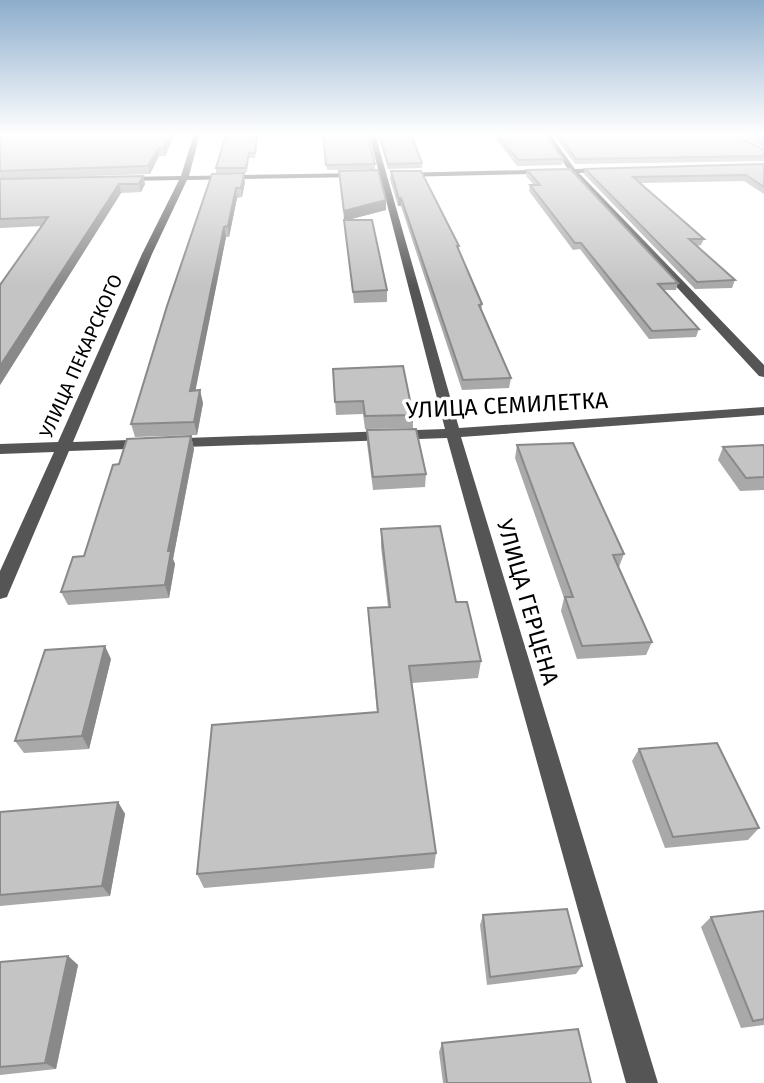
<svg xmlns="http://www.w3.org/2000/svg" width="764" height="1083" font-family="'Fira Sans',sans-serif">
	<rect width="100%" height="100%" fill="#fff"/>
	<g fill="none" stroke-linecap="round" stroke-linejoin="round">
		<!-- minor -->
		<g fill="#555" fill-rule="evenodd">
			<path d="M 194,134 L 200,134 L 189,176 L 360,173 L 364,175 L 360,177 L 187,180 L 152,254 L 73,442 L 445,429 L 369,134 L 375,134 L 459,428 L 764,407 L 764,415 L 461,437 L 658,1083 L 626,1083 L 447,438 L 69,451 L 9,592 L 7,597 L 0,599 L 0,571 L 54,452 L 0,454 L 0,444 L 58,442 L 142,254 L 179,180 L 122,181 L 118,179 L 122,177 L 181,176 Z"/>
			<path d="M 543,134 L 550,134 L 575,169 L 612,168 L 609,172 L 579,173 L 764,365 L 764,377 L 759,376 L 571,173 L 399,177 L 395,175 L 399,173 L 568,169 Z"/>
		</g>
	</g>
	<!-- wall -->
	<g fill="#a9a9a9">
		<path d="M 0,134 L 175,134 L 165,156 L 159,156 L 150,174 L 0,179 Z"/>
		<path d="M 258,134 L 255,158 L 249,158 L 247,172 L 216,173 L 216,168 Z"/>
		<path d="M 323,134 L 375,164 L 375,169 L 327,170 Z"/>
		<path d="M 378,134 L 411,134 L 422,163 L 422,168 L 388,169 Z"/>
		<path d="M 492,134 L 545,134 L 563,159 L 562,165 L 517,166 Z"/>
		<path d="M 553,134 L 734,134 L 764,150 L 764,161 L 575,164 Z"/>
		<path d="M 741,134 L 764,134 L 764,148 Z"/>
		<path d="M 764,164 L 764,194 L 744,181 L 640,183 L 704,239 L 701,245 L 696,246 L 735,280 L 732,288 L 695,289 L 584,174 L 585,169 Z"/>
		<path d="M 527,170 L 678,283 L 676,290 L 664,290 L 699,329 L 696,337 L 649,339 L 580,249 L 573,250 L 529,191 L 530,185 L 534,185 L 526,176 Z"/>
		<path d="M 339,171 L 386,210 L 347,220 L 387,290 L 387,302 L 354,303 L 345,230 Z"/>
		<path d="M 391,171 L 459,246 L 459,251 L 482,304 L 481,311 L 511,378 L 509,388 L 462,390 L 401,206 L 398,206 L 390,179 Z"/>
		<path d="M 212,174 L 245,182 L 242,197 L 237,198 L 229,237 L 226,237 L 195,391 L 203,403 L 197,435 L 135,437 L 131,424 Z"/>
		<path d="M 143,176 L 145,184 L 141,192 L 121,193 L 0,385 L 0,285 L 42,226 L 0,228 L 0,179 Z"/>
		<path d="M 333,369 L 413,415 L 413,428 L 365,429 L 363,414 L 336,415 Z"/>
		<path d="M 367,430 L 426,474 L 425,487 L 373,490 L 367,443 Z"/>
		<path d="M 191,436 L 194,449 L 173,559 L 175,564 L 169,598 L 68,605 L 61,592 L 84,556 L 119,464 Z"/>
		<path d="M 517,445 L 624,554 L 619,567 L 652,642 L 646,655 L 577,659 L 561,611 L 564,598 L 515,458 Z"/>
		<path d="M 764,445 L 764,490 L 740,491 L 718,460 L 723,447 Z"/>
		<path d="M 381,529 L 456,602 L 481,661 L 478,678 L 412,683 L 436,853 L 434,868 L 204,888 L 197,874 L 377,712 L 369,626 L 368,608 L 388,607 L 381,547 Z"/>
		<path d="M 111,659 L 89,749 L 24,753 L 15,741 Z"/>
		<path d="M 639,749 L 759,828 L 748,840 L 665,848 L 632,761 Z"/>
		<path d="M 118,802 L 125,814 L 110,896 L 0,906 L 0,812 Z"/>
		<path d="M 764,911 L 764,1025 L 741,1028 L 701,927 L 711,917 Z"/>
		<path d="M 483,915 L 582,966 L 576,974 L 487,985 L 480,925 Z"/>
		<path d="M 68,956 L 78,965 L 56,1069 L 0,1075 L 0,962 Z"/>
		<path d="M 442,1043 L 591,1083 L 443,1083 L 439,1052 Z"/>
	</g>
	<!-- shaded-wall -->
	<g fill="#898989">
		<path d="M 170,134 L 175,134 L 165,156 L 163,148 Z"/>
		<path d="M 158,149 L 159,156 L 150,174 L 148,166 Z"/>
		<path d="M 244,173 L 245,182 L 242,197 L 241,188 Z"/>
		<path d="M 143,176 L 145,184 L 141,192 L 139,184 Z"/>
		<path d="M 119,184 L 121,193 L 0,385 L 0,366 Z"/>
		<path d="M 236,188 L 237,198 L 229,237 L 228,226 Z"/>
		<path d="M 401,198 L 401,206 L 398,206 L 399,199 Z"/>
		<path d="M 386,200 L 386,210 L 344,221 L 344,211 Z"/>
		<path d="M 224,227 L 226,237 L 193,403 L 190,391 Z"/>
		<path d="M 200,390 L 203,403 L 197,435 L 194,422 Z"/>
		<path d="M 191,436 L 194,449 L 173,559 L 175,564 L 169,598 L 165,585 L 168,551 Z"/>
		<path d="M 105,646 L 111,659 L 89,749 L 82,736 Z"/>
		<path d="M 118,802 L 125,814 L 110,896 L 102,886 Z"/>
		<path d="M 68,956 L 78,965 L 56,1069 L 45,1063 Z"/>
	</g>
	<!-- building -->
	<g fill="#c4c4c4" stroke="#898989" stroke-width="2">
		<path d="M 0,134 L 170,134 L 163,148 L 158,149 L 148,166 L 0,171 Z"/>
		<path d="M 226,134 L 257,134 L 255,153 L 249,153 L 246,168 L 216,168 Z"/>
		<path d="M 323,134 L 367,134 L 375,164 L 326,165 Z"/>
		<path d="M 379,134 L 411,134 L 422,163 L 388,164 Z"/>
		<path d="M 497,134 L 545,134 L 563,159 L 518,160 Z"/>
		<path d="M 558,134 L 734,134 L 764,150 L 764,156 L 576,159 Z"/>
		<path d="M 752,134 L 764,134 L 764,141 Z"/>
		<path d="M 764,164 L 764,187 L 746,175 L 633,177 L 704,239 L 689,239 L 735,280 L 697,282 L 585,169 Z"/>
		<path d="M 570,169 L 678,283 L 658,284 L 699,329 L 652,331 L 581,243 L 575,243 L 530,185 L 540,185 L 527,170 Z"/>
		<path d="M 378,170 L 386,200 L 344,211 L 339,171 Z"/>
		<path d="M 391,171 L 421,171 L 459,246 L 457,246 L 482,304 L 479,305 L 511,378 L 463,380 L 401,198 L 399,199 Z"/>
		<path d="M 244,173 L 241,188 L 236,188 L 228,226 L 224,227 L 190,391 L 200,390 L 194,422 L 131,424 L 167,306 L 212,174 Z"/>
		<path d="M 143,176 L 139,184 L 119,184 L 0,366 L 0,285 L 48,217 L 0,219 L 0,179 Z"/>
		<path d="M 344,220 L 372,220 L 387,290 L 353,292 Z"/>
		<path d="M 403,366 L 413,415 L 365,416 L 363,401 L 335,402 L 333,369 Z"/>
		<path d="M 416,429 L 426,474 L 373,477 L 367,430 Z"/>
		<path d="M 191,436 L 168,551 L 171,551 L 165,585 L 61,592 L 73,557 L 84,556 L 113,465 L 119,464 L 127,439 Z"/>
		<path d="M 573,443 L 624,554 L 613,555 L 652,642 L 582,646 L 565,597 L 573,597 L 517,445 Z"/>
		<path d="M 764,445 L 764,477 L 746,478 L 723,447 Z"/>
		<path d="M 440,526 L 456,602 L 467,602 L 481,661 L 409,666 L 436,853 L 197,874 L 212,725 L 378,712 L 368,608 L 390,607 L 381,529 Z"/>
		<path d="M 105,646 L 82,736 L 15,741 L 45,650 Z"/>
		<path d="M 717,743 L 759,828 L 673,837 L 639,749 Z"/>
		<path d="M 118,802 L 102,886 L 0,895 L 0,812 Z"/>
		<path d="M 567,909 L 582,966 L 490,977 L 483,915 Z"/>
		<path d="M 764,911 L 764,1019 L 753,1021 L 711,917 Z"/>
		<path d="M 68,956 L 45,1063 L 0,1067 L 0,962 Z"/>
		<path d="M 578,1029 L 591,1083 L 447,1083 L 442,1043 Z"/>
	</g>
	<!-- sky -->
	<linearGradient id="sky" x2="0" y2="1"><stop stop-color="#8cadcc"/><stop offset="0.47" stop-color="#fff"/><stop offset="1" stop-color="#fff" stop-opacity="0"/></linearGradient>
	<rect width="764" height="286" fill="url(#sky)"/>
	<g text-anchor="middle" dominant-baseline="central" stroke-width="7" stroke-linejoin="round" paint-order="stroke">
		<!-- far-street labels -->
		<g font-size="19" fill="#000" stroke="#fff">
			<text transform="translate(81 356) rotate(-66)">УЛИЦА ПЕКАРСКОГО</text>
		</g>
		<!-- street labels -->
		<g font-size="23" fill="#000" stroke="#fff">
			<text transform="translate(507 405) rotate(-3)">УЛИЦА СЕМИЛЕТКА</text>
			<text transform="translate(528 602) rotate(74)">УЛИЦА ГЕРЦЕНА</text>
		</g>
	</g>
</svg>
